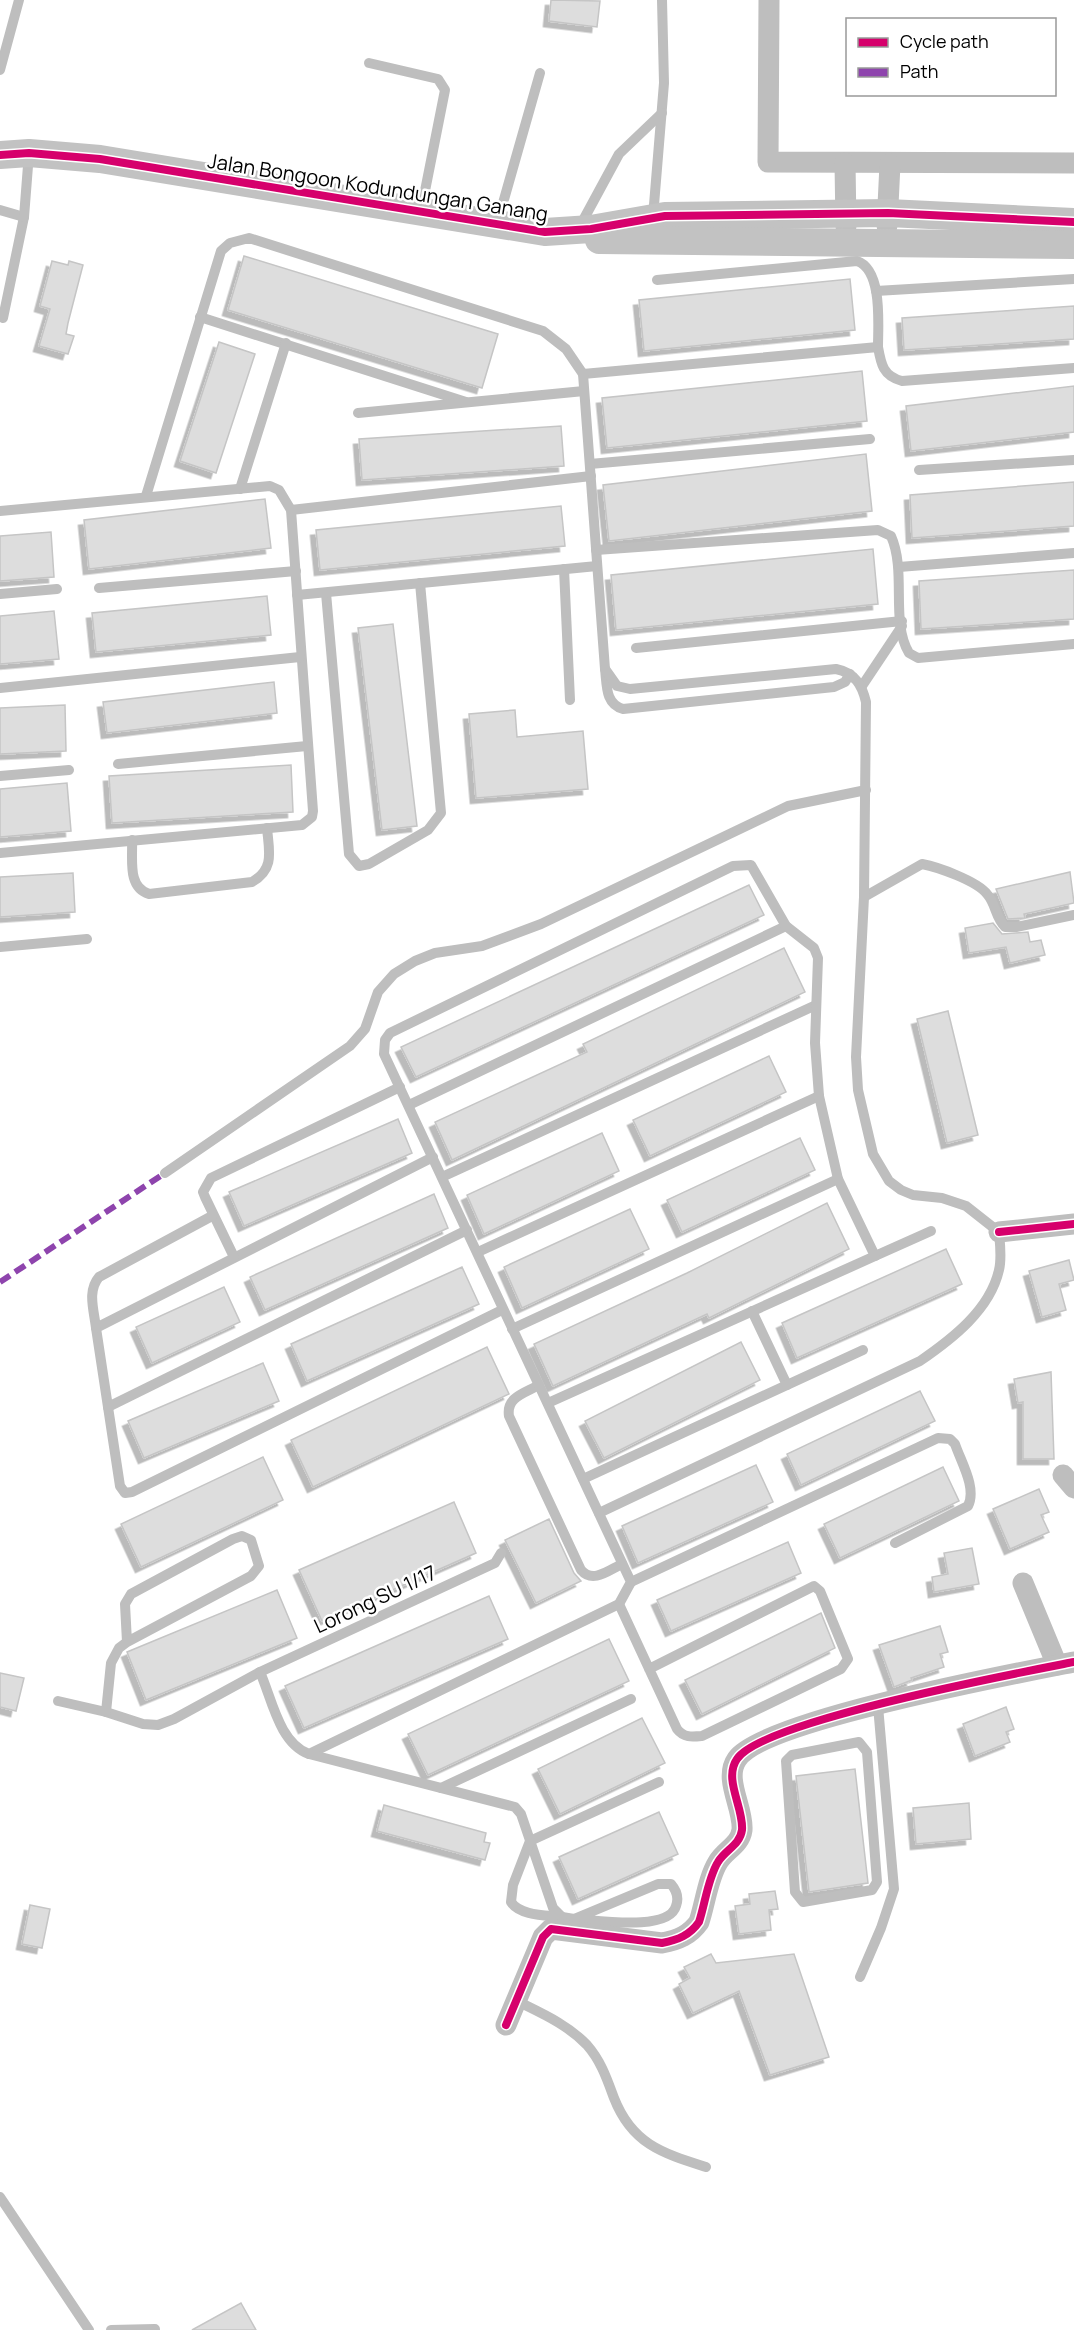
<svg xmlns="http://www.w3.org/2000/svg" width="1074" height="2330" font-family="Manrope,sans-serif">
	<defs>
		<filter id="shadow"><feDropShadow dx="-5.5" dy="5.5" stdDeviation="0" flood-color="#0004"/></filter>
	</defs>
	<rect width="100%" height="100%" fill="#fff"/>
	<!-- building -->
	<g fill="#ddd" stroke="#c5c5c5" stroke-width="1.5" filter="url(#shadow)">
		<path d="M 551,0 L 600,1 L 597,27 L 549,21 Z"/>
		<path d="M 244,256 L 498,334 L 482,388 L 228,310 Z"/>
		<path d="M 52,261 L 68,265 L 69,261 L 83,265 L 68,323 L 66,334 L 74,336 L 68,354 L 39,346 L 50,309 L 40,306 Z"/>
		<path d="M 850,279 L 855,330 L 644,351 L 639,300 Z"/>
		<path d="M 1074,306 L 1074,339 L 904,350 L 902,318 Z"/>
		<path d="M 219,342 L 255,354 L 216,473 L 180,461 Z"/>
		<path d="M 862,371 L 867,421 L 607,448 L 602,398 Z"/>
		<path d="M 1074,386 L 1074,432 L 911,451 L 906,406 Z"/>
		<path d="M 561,426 L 564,466 L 362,480 L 359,439 Z"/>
		<path d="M 866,454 L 872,511 L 609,541 L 603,485 Z"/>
		<path d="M 1074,482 L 1074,526 L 912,538 L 910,495 Z"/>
		<path d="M 265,499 L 271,548 L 89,569 L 84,520 Z"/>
		<path d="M 561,506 L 565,546 L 320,570 L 316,530 Z"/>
		<path d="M 51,532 L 54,577 L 0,581 L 0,536 Z"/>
		<path d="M 873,549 L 878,604 L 616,630 L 611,575 Z"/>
		<path d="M 1074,570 L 1074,619 L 921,629 L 919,581 Z"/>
		<path d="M 267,596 L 271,635 L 96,652 L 92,613 Z"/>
		<path d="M 54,611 L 59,659 L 0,664 L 0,616 Z"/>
		<path d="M 393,624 L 417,826 L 382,830 L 358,628 Z"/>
		<path d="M 274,682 L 277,713 L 107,733 L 103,702 Z"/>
		<path d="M 65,705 L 66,751 L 0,754 L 0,708 Z"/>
		<path d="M 515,710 L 517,737 L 583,731 L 588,789 L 476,798 L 469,714 Z"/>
		<path d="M 291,765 L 293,812 L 112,823 L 109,776 Z"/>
		<path d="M 67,783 L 71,831 L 0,837 L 0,789 Z"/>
		<path d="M 1070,872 L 1074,903 L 1024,914 L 1025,918 L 1008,919 L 996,889 Z"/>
		<path d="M 73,873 L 75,912 L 0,917 L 0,877 Z"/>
		<path d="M 749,885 L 764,915 L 416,1077 L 401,1047 Z"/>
		<path d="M 993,923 L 1002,934 L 1028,932 L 1030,942 L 1041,940 L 1045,955 L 1010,963 L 1006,947 L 969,953 L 965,928 Z"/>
		<path d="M 784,948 L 805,992 L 452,1160 L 435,1122 L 587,1052 L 583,1044 Z"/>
		<path d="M 948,1011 L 978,1135 L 947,1143 L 917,1019 Z"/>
		<path d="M 769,1056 L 786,1092 L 650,1156 L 633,1120 Z"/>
		<path d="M 398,1119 L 412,1153 L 244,1226 L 229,1192 Z"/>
		<path d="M 602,1133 L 619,1171 L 484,1234 L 467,1195 Z"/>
		<path d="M 800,1138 L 815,1170 L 682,1232 L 667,1200 Z"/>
		<path d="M 434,1194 L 448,1228 L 265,1310 L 250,1277 Z"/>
		<path d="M 827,1203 L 849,1249 L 709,1318 L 707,1314 L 553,1386 L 534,1344 L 687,1273 Z"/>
		<path d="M 630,1209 L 649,1249 L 522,1308 L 504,1267 Z"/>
		<path d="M 946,1249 L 962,1284 L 797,1358 L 782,1323 Z"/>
		<path d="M 1069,1260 L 1074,1280 L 1059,1284 L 1066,1310 L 1042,1317 L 1029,1271 Z"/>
		<path d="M 462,1267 L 479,1304 L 307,1381 L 291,1344 Z"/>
		<path d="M 224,1287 L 240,1322 L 152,1363 L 136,1327 Z"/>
		<path d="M 741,1342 L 760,1380 L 604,1458 L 585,1421 Z"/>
		<path d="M 487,1347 L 509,1394 L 313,1487 L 291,1440 Z"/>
		<path d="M 263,1363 L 279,1401 L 144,1458 L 128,1421 Z"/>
		<path d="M 1051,1372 L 1054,1459 L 1023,1459 L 1023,1402 L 1018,1403 L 1014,1379 Z"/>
		<path d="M 920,1391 L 935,1421 L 801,1485 L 787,1454 Z"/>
		<path d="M 263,1457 L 283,1500 L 141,1567 L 121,1524 Z"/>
		<path d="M 756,1465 L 773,1502 L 638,1563 L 622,1526 Z"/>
		<path d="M 943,1467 L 959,1501 L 840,1558 L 824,1524 Z"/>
		<path d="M 1039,1489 L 1049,1512 L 1041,1515 L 1049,1532 L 1010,1549 L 993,1509 Z"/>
		<path d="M 454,1502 L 476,1553 L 322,1621 L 299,1570 Z"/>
		<path d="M 549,1519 L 574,1573 L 581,1581 L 536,1603 L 505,1540 Z"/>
		<path d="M 788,1542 L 801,1573 L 671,1631 L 657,1600 Z"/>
		<path d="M 972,1548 L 979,1584 L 934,1592 L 932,1577 L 948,1574 L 944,1553 Z"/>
		<path d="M 277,1590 L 297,1638 L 146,1700 L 127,1652 Z"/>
		<path d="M 489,1596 L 508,1639 L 304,1728 L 285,1686 Z"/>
		<path d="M 821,1613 L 835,1648 L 702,1714 L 685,1680 Z"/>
		<path d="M 940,1626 L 948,1652 L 940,1654 L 944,1667 L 911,1678 L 912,1680 L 894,1687 L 879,1645 Z"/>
		<path d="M 609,1639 L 629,1681 L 428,1775 L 408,1734 Z"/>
		<path d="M 0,1673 L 24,1678 L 16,1711 L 0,1707 Z"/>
		<path d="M 1006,1707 L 1014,1729 L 1006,1732 L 1010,1742 L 975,1756 L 963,1724 Z"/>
		<path d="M 642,1718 L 665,1763 L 560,1814 L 538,1769 Z"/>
		<path d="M 855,1769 L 868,1883 L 809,1892 L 796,1776 Z"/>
		<path d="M 969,1803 L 971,1839 L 916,1844 L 913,1808 Z"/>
		<path d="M 384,1805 L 486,1833 L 484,1842 L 490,1843 L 485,1860 L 377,1831 Z"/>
		<path d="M 659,1812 L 678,1854 L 578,1899 L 559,1857 Z"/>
		<path d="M 775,1891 L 778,1909 L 769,1910 L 771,1930 L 739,1934 L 735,1906 L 750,1904 L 749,1894 Z"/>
		<path d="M 30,1905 L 50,1909 L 42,1948 L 22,1944 Z"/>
		<path d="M 711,1954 L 716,1963 L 794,1954 L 829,2057 L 770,2075 L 739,1991 L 693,2013 L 679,1984 L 690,1978 L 684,1967 Z"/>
		<path d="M 241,2303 L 256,2330 L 192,2330 Z"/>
	</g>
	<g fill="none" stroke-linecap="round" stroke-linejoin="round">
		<!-- lane -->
		<g stroke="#bebebe" stroke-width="10">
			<path d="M 369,63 L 438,79 L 445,90 L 421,211"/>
			<path d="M 0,70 L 19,0"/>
			<path d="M 0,210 L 24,217 L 3,318"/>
			<path d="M 24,217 L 29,153"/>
			<path d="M 653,217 L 664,83 L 662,0"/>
			<path d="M 497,224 L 540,73"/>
			<path d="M 580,226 L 619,154 L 662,113"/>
			<path d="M 657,280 L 857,261 C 883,270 878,325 878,347"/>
			<path d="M 876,291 L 1074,279"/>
			<path d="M 200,317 L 466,402"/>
			<path d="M 583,374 L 878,347 C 881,364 883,376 902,381 L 1074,368"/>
			<path d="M 358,413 L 584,391"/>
			<path d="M 590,464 L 870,439"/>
			<path d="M 919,470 L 1074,460"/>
			<path d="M 240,489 L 286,343"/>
			<path d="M 146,496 L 221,251 L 230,243 L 249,238 L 543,331 L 566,349 L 583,374 L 605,669 C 607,685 605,704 623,709 L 834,687 L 845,682 L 850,674"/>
			<path d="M 291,510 L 591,476"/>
			<path d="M 0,511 L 270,486 L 279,490 L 291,510 L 313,811 L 312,817 L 302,825 L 0,853"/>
			<path d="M 596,550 L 878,530 L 891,536 C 907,572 890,621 909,653 L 918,658 L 1074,644"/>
			<path d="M 899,567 L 1074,553"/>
			<path d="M 564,569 L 570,700"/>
			<path d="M 99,588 L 296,571"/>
			<path d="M 326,593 L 349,854 L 359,866 L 369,864 L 428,830 L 441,813 L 420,583"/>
			<path d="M 0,594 L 57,589"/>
			<path d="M 297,595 L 597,566"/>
			<path d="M 636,648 L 902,621"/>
			<path d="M 862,686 L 902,626"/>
			<path d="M 0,688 L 300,657"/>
			<path d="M 118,764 L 307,746"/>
			<path d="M 0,776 L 69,770"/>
			<path d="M 132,840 C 133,859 127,887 149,894 L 252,882 C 275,869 269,851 267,828"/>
			<path d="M 864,897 L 922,864 C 938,867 977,881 987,894 C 996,904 995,917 1005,927 L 1016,927 L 1074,915"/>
			<path d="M 0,947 L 87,939"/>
			<path d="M 409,1105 L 786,926"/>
			<path d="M 433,1157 L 96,1328 L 120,1486 L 125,1493 L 132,1492 L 502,1310"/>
			<path d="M 165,1173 L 350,1046 L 365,1029 L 378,992 L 394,974 L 415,961 L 435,953 L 482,946 L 541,924 L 788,806 L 866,790"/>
			<path d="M 442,1177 L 816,1005"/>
			<path d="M 478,1252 L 819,1096"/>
			<path d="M 875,1256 L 931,1231"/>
			<path d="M 234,1257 L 205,1197 L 203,1192 L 211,1178 L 400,1087"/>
			<path d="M 752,1311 L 787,1385"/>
			<path d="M 96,1328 C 94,1310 87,1291 99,1277 L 212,1216"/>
			<path d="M 512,1329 L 838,1179"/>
			<path d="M 539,1385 C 525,1393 506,1397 509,1416 L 581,1570 C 593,1584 609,1570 622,1564"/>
			<path d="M 108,1407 L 467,1230"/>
			<path d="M 583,1479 L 863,1350"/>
			<path d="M 599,1513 L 920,1361 C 952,1339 990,1310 999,1270 C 1002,1258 1000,1244 999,1232 L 966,1206 L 942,1198 L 913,1195 L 901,1190 L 889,1181 L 873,1154 L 858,1090 L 856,1057 L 864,897 L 866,702 C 862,685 855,673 836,669 L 630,689 L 617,686 L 605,669"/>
			<path d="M 631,1582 L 938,1438 L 950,1439 L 955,1444 C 961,1462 977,1488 968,1506 L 895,1543"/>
			<path d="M 619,1604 L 677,1729 C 684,1738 692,1737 702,1736 L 841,1669 L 848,1659 L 820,1591 L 814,1586 L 649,1669"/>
			<path d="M 127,1642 L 125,1604 L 131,1594 L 233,1539 L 242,1536 L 251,1540 L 259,1566 L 251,1576 L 127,1642 L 119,1648 L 111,1663 L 106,1712 L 143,1724 L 158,1725 L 174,1719 L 260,1672 L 495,1563 L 501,1553"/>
			<path d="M 260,1672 C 272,1699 279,1743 309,1754 L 619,1604 L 631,1582 L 384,1054 L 385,1040 L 390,1033 L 733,866 L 751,865 L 786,926 L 814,948 L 818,958 L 815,1043 L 819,1096 L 838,1179 L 875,1256 L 548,1403"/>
			<path d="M 58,1701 L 106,1712"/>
			<path d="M 859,1742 L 867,1752 L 877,1882 L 872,1890 L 803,1902 L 795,1892 L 786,1761 L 792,1755 Z"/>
			<path d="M 309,1754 L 515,1807 L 521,1814 L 553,1908 L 562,1917 L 574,1919 C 596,1920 669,1932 676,1906 C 679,1898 677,1891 671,1884 L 658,1884 L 574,1919"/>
			<path d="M 441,1788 L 631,1699"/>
			<path d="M 562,1917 C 547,1915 520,1916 511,1902 L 513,1885 L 530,1841 L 659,1782"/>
			<path d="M 860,1977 L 881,1928 L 894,1889 L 878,1706"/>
			<path d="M 517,2001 C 541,2013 567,2024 587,2045 C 601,2061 607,2079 614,2098 C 632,2144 662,2153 706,2167"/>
			<path d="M 0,2197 L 89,2330"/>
			<path d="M 111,2330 L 155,2329"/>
		</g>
		<!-- street -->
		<g stroke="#bebebe" stroke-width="21">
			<path d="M 769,0 L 768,162 L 1074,163"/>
			<path d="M 845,163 L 846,227"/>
			<path d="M 887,226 L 890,164"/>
			<path d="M 999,1232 L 1074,1224"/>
			<path d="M 1063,1475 L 1074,1488"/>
			<path d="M 1023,1583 L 1057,1665"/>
			<path d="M 506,2025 L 543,1937 L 551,1929 L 662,1943 C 678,1940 690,1935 699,1922 C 705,1904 708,1878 718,1862 C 725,1850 740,1845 742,1830 C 744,1808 723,1779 737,1759 C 762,1721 1018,1673 1074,1662"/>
		</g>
		<!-- secondary -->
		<g stroke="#c2c2c2" stroke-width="28">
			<path d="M 0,155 L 29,153 L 100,159 L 545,232 L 591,229 L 665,216 L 888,213 L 1074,222"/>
			<path d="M 599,240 L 1074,245"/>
		</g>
		<!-- quiet -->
		<path stroke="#8e44ad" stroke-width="6" stroke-dasharray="12 6" stroke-linecap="butt" d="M 0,1282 L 165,1173"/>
		<defs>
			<g id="cycleway">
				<path d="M 0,155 L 29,153 L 100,159 L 545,232 L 591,229 L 665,216 L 888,213 L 1074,222"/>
				<path d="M 999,1232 L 1074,1224"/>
				<path d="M 506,2025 L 543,1937 L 551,1929 L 662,1943 C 678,1940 690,1935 699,1922 C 705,1904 708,1878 718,1862 C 725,1850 740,1845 742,1830 C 744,1808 723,1779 737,1759 C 762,1721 1018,1673 1074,1662"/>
			</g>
		</defs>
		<!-- cycleway casing -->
		<use href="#cycleway" stroke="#fff" stroke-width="11"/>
		<!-- cycleway -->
		<use href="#cycleway" stroke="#d6006c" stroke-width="8"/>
	</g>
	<g text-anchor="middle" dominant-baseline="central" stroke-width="5" stroke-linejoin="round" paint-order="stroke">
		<!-- street labels -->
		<g font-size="20" fill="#000" stroke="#fff">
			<text transform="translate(378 187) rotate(9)">Jalan Bongoon Kodundungan Ganang</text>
			<text transform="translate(375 1599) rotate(-25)">Lorong SU 1/17</text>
		</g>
	</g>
	<!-- legend -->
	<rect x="846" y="18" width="210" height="78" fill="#ffffff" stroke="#999999" stroke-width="1.5"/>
	<rect x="858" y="38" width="30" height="9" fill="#d6006c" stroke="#999999" stroke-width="1.5"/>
	<text x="900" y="48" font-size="18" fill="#000000">Cycle path</text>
	<rect x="858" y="68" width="30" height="9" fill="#8e44ad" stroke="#999999" stroke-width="1.5"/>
	<text x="900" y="78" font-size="18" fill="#000000">Path</text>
</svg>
